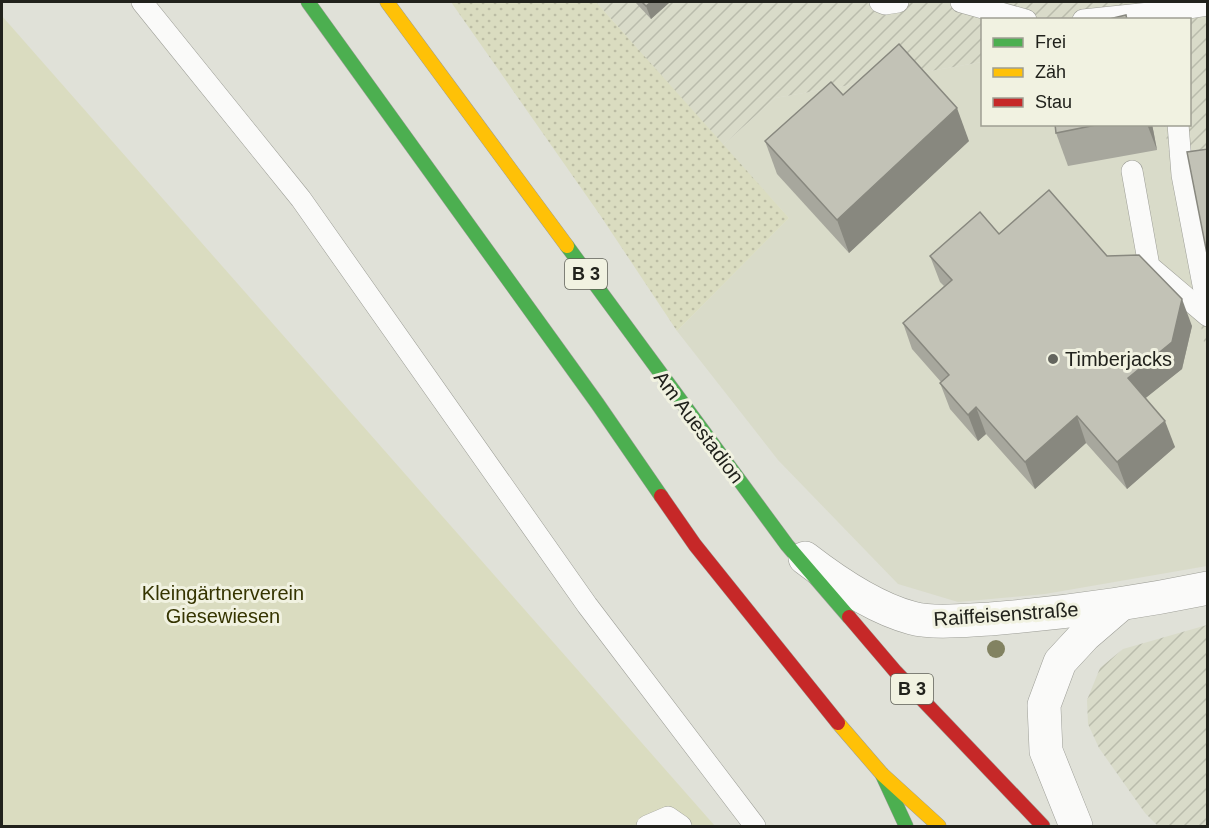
<svg xmlns="http://www.w3.org/2000/svg" width="1209" height="828" font-family="Arial,sans-serif">
	<defs>
		<pattern id="industrial-furrows" width="10" height="10" patternUnits="userSpaceOnUse" patternTransform="scale(1.5)"><rect width="10" height="10" fill="#d9dbc9"/><path d="M-1 1l2-2M0 10L10 0M9 11l2-2" fill="none" stroke="#babcac"/></pattern>
		<pattern id="grass-dots" width="8" height="8" patternUnits="userSpaceOnUse" patternTransform="scale(1.5)"><rect width="8" height="8" fill="#dadcc0"/><path d="M2 2h.1M6 6h.1" fill="none" stroke="#bbbca4" stroke-width="1.8" stroke-linecap="round"/></pattern>
	</defs>
	<rect width="100%" height="100%" fill="#e0e1d8"/>
	<!-- built -->
	<path fill="#d9dbc9" d="M 982,62 L 982,124 L 1164,125 L 1207,359 L 1207,566 L 1045,594 L 958,602 L 898,584 L 778,460 L 677,331 L 789,218 L 723,145 L 775,98 Z"/>
	<!-- industrial -->
	<g fill="url(#industrial-furrows)">
		<path d="M 596,2 L 1207,2 L 1207,359 L 1164,125 L 1190,124 L 1190,20 L 982,20 L 982,62 L 775,98 L 723,145 Z"/>
		<path d="M 1207,625 L 1207,826 L 1158,826 L 1145,813 L 1099,748 L 1088,724 L 1087,700 L 1100,668 L 1123,649 Z"/>
	</g>
	<!-- grass -->
	<path fill="url(#grass-dots)" d="M 451,2 L 596,2 L 789,218 L 677,331 L 600,215 Z"/>
	<!-- garden -->
	<path fill="#dadcc0" d="M 2,16 L 715,826 L 2,826 Z"/>
	<g fill="none" stroke-linecap="round" stroke-linejoin="round">
		<defs>
			<g id="lane">
				<path d="M 142,2 L 301,199 L 587,605 L 755,826"/>
				<path d="M 880,2 L 885,4 L 898,2"/>
				<path d="M 961,2 L 1026,20"/>
				<path d="M 1168,2 L 1169,11 L 1208,5"/>
				<path d="M 1083,20 L 1169,11 L 1170,20"/>
				<path d="M 1178,124 L 1182,175 L 1208,311"/>
				<path d="M 1132,171 L 1149,266 L 1208,316"/>
				<path d="M 647,826 L 668,817 L 681,826"/>
			</g>
			<g id="street">
				<path d="M 805,558 C 836,582 874,608 912,618 C 934,624 968,620 990,619 C 1063,613 1136,603 1208,588"/>
				<path d="M 1076,826 L 1046,751 L 1044,705 L 1060,662 L 1085,635 L 1121,604"/>
			</g>
			<g id="fast">
				<path d="M 308,2 L 597,403 L 661,496"/>
				<path d="M 567,246 L 787,545 L 849,617"/>
				<path d="M 882,774 L 906,826"/>
			</g>
			<g id="slow">
				<path d="M 387,2 L 567,246"/>
				<path d="M 838,723 L 882,774 L 939,826"/>
			</g>
			<g id="jam">
				<path d="M 661,496 L 695,545 L 838,723"/>
				<path d="M 849,617 L 895,671 L 1043,826"/>
			</g>
		</defs>
		<!-- lane casing -->
		<use href="#lane" stroke="#9d9e97" stroke-width="22"/>
		<!-- street casing -->
		<use href="#street" stroke="#9d9e97" stroke-width="34"/>
		<!-- fast casing -->
		<use href="#fast" stroke="#9d9e97" stroke-width="15"/>
		<!-- slow casing -->
		<use href="#slow" stroke="#9d9e97" stroke-width="15"/>
		<!-- jam casing -->
		<use href="#jam" stroke="#9d9e97" stroke-width="15"/>
		<!-- lane -->
		<use href="#lane" stroke="#fafaf9" stroke-width="21"/>
		<!-- street -->
		<use href="#street" stroke="#fafaf9" stroke-width="33"/>
		<!-- fast -->
		<use href="#fast" stroke="#4caf50" stroke-width="14"/>
		<!-- slow -->
		<use href="#slow" stroke="#ffc107" stroke-width="14"/>
		<!-- jam -->
		<use href="#jam" stroke="#c62828" stroke-width="14"/>
	</g>
	<!-- trees -->
	<circle fill="#828261" cx="996" cy="649" r="9"/>
	<!-- wall -->
	<g fill="#a7a79d">
		<path d="M 635,2 L 670,2 L 651,19 Z"/>
		<path d="M 843,95 L 969,141 L 849,253 L 777,174 L 765,141 Z"/>
		<path d="M 1055,124 L 1152,124 L 1157,150 L 1068,166 L 1056,133 Z"/>
		<path d="M 999,234 L 1107,256 L 1192,326 L 1182,369 L 1145,398 L 1175,447 L 1127,489 L 1086,443 L 1035,489 L 986,434 L 978,441 L 950,409 L 940,383 L 941,382 L 912,349 L 903,323 L 944,286 L 940,282 L 930,256 Z"/>
	</g>
	<!-- shaded-wall -->
	<g fill="#88887f">
		<path d="M 651,2 L 670,2 L 651,19 L 646,6 Z"/>
		<path d="M 957,108 L 969,141 L 849,253 L 837,220 Z"/>
		<path d="M 1147,124 L 1152,124 L 1157,150 Z"/>
		<path d="M 1182,299 L 1192,326 L 1182,369 L 1137,405 L 1128,378 Z"/>
		<path d="M 976,407 L 986,434 L 978,441 L 968,415 Z"/>
		<path d="M 1077,416 L 1086,443 L 1035,489 L 1025,462 Z"/>
		<path d="M 1165,421 L 1175,447 L 1127,489 L 1117,462 Z"/>
	</g>
	<!-- building -->
	<g fill="#c2c2b6" stroke="#88887f" stroke-width="1.5">
		<path d="M 642,2 L 651,2 L 646,6 Z"/>
		<path d="M 1126,15 L 1127,20 L 1105,20 Z"/>
		<path d="M 899,44 L 957,108 L 837,220 L 765,141 L 831,82 L 843,95 Z"/>
		<path d="M 1055,124 L 1101,124 L 1056,133 Z"/>
		<path d="M 1208,149 L 1208,259 L 1187,152 Z"/>
		<path d="M 1049,190 L 1107,256 L 1139,255 L 1182,299 L 1172,342 L 1128,378 L 1165,421 L 1117,462 L 1077,416 L 1025,462 L 976,407 L 968,415 L 940,383 L 949,375 L 903,323 L 952,280 L 930,256 L 980,212 L 999,234 Z"/>
	</g>
	<!-- markers -->
	<circle fill="#64655e" stroke="#f1f2e1" stroke-width="2" cx="1053" cy="359" r="6"/>
	<g text-anchor="middle" dominant-baseline="central" stroke-width="6" stroke-linejoin="round" paint-order="stroke">
		<!-- shield labels -->
		<g fill="#f1f2e1" stroke="#5f6057" stroke-width="1.5">
			<rect x="565" y="259" width="42" height="30" rx="4.5"/>
			<rect x="891" y="674" width="42" height="30" rx="4.5"/>
		</g>
		<g font-size="18" font-weight="bold" fill="#21221c">
			<text x="586" y="274">B 3</text>
			<text x="912" y="689">B 3</text>
		</g>
		<!-- poi labels -->
		<g font-size="20" fill="#21221c" stroke="#f1f2e1" text-anchor="start">
			<text x="1065" y="359">Timberjacks</text>
		</g>
		<!-- street labels -->
		<g font-size="20" fill="#21221c" stroke="#f1f2e1">
			<text transform="translate(699 427) rotate(53)">Am Auestadion</text>
			<text transform="translate(1006 614) rotate(-4)">Raiffeisenstraße</text>
		</g>
		<!-- park labels -->
		<g font-size="20" fill="#353400" stroke="#f1f2e1">
			<text x="223" y="593">Kleingärtnerverein<tspan x="223" dy="23">Giesewiesen</tspan></text>
		</g>
	</g>
	<!-- border -->
	<rect width="1209" height="828" fill="none" stroke="#21221c" stroke-width="6"/>
	<!-- legend -->
	<rect x="981" y="18" width="210" height="108" fill="#f1f2e1" stroke="#9e9f92" stroke-width="1.5"/>
	<rect x="993" y="38" width="30" height="9" fill="#4caf50" stroke="#9e9f92" stroke-width="1.5"/>
	<text x="1035" y="48" font-size="18" fill="#21221c">Frei</text>
	<rect x="993" y="68" width="30" height="9" fill="#ffc107" stroke="#9e9f92" stroke-width="1.5"/>
	<text x="1035" y="78" font-size="18" fill="#21221c">Zäh</text>
	<rect x="993" y="98" width="30" height="9" fill="#c62828" stroke="#9e9f92" stroke-width="1.5"/>
	<text x="1035" y="108" font-size="18" fill="#21221c">Stau</text>
</svg>
